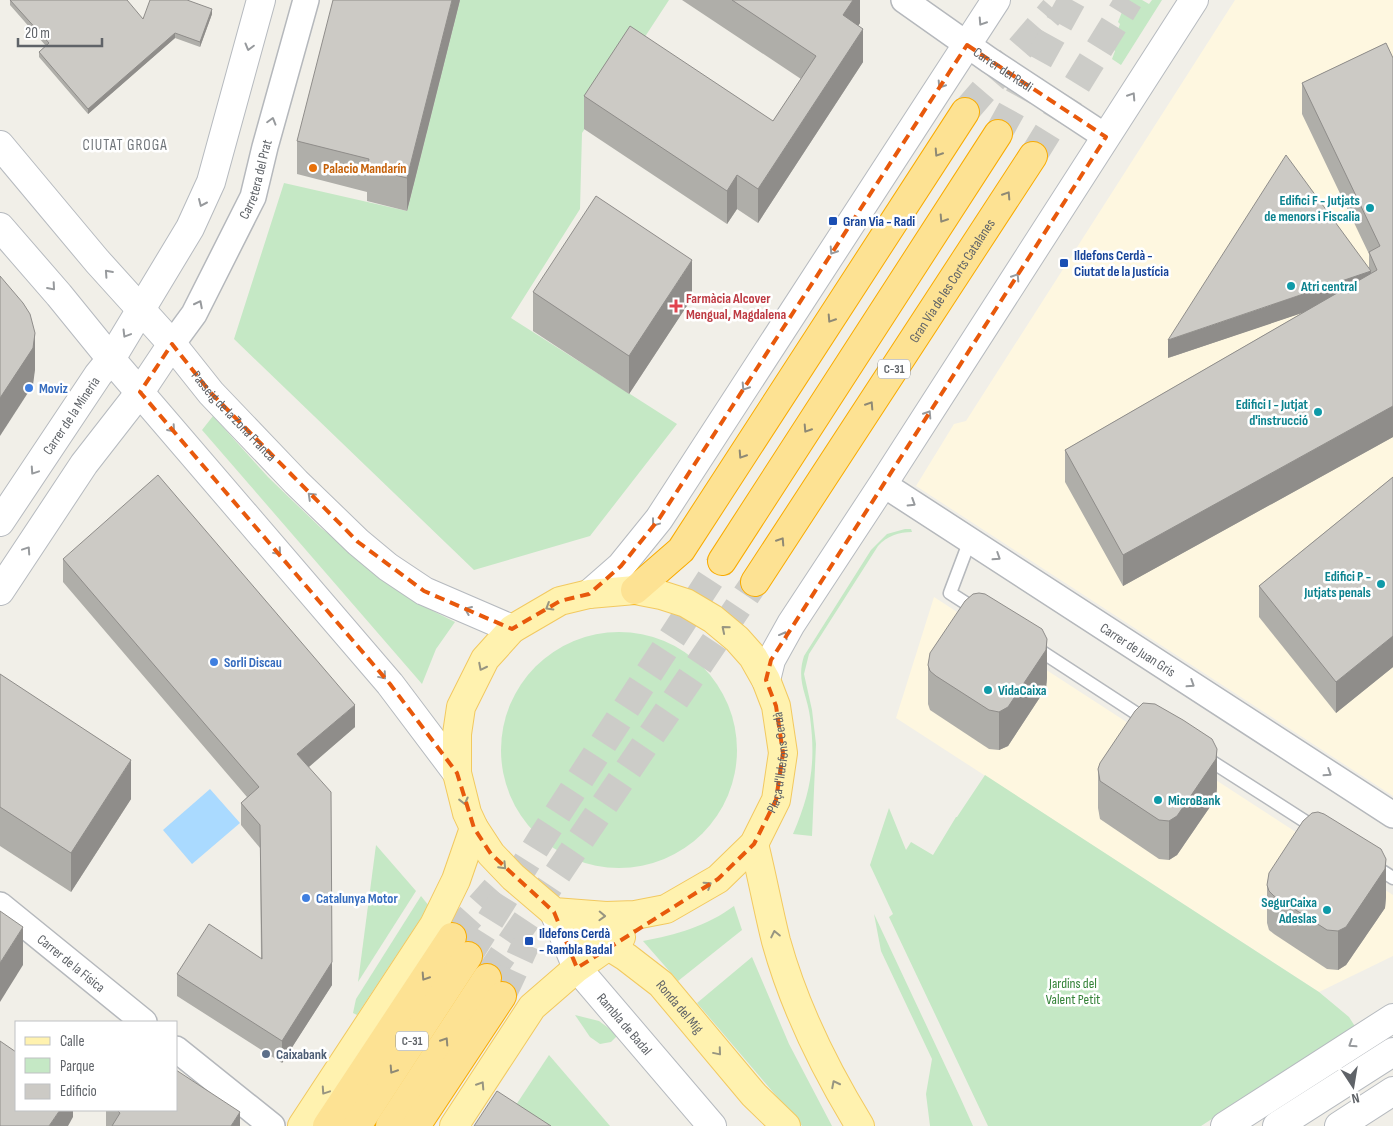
<svg xmlns="http://www.w3.org/2000/svg" width="1393" height="1126" font-family="'Sofia Sans Condensed',sans-serif">
	<rect width="100%" height="100%" fill="#f1efe8"/>
	<!-- commercial -->
	<g fill="#fef7e0">
		<path d="M 1235,0 L 1393,0 L 1393,796 L 916,486 L 954,424 L 966,421 Z"/>
		<path d="M 934,597 L 1393,895 L 1393,956 L 1319,992 L 896,718 Z"/>
	</g>
	<!-- green -->
	<g fill="#c5e8c5">
		<path d="M 460,0 L 669,0 L 582,133 L 580,209 L 511,318 L 677,424 L 590,536 L 474,570 L 234,339 L 284,183 L 407,211 Z"/>
		<path d="M 1122,0 L 1142,0 L 1149,4 L 1152,0 L 1162,0 L 1121,65 L 1112,59 L 1115,51 L 1114,50 L 1116,45 L 1114,44 L 1116,39 L 1115,38 L 1120,24 L 1118,22 L 1122,12 L 1120,11 L 1122,6 L 1121,5 L 1123,1 Z"/>
		<path d="M 213,416 L 268,477 L 321,528 L 401,589 L 433,611 L 455,622 L 436,649 L 422,684 L 202,430 Z"/>
		<path d="M 905,529 L 911,529 L 912,532 C 899,532 887,536 878,546 L 809,654 L 804,674 L 812,710 L 816,744 L 812,836 L 793,834 C 811,792 816,763 810,717 C 807,694 796,681 804,656 L 871,550 L 887,534 Z"/>
		<circle cx="619" cy="750" r="118"/>
		<path d="M 985,775 L 1319,992 L 1349,1017 L 1356,1028 L 1333,1041 L 1201,1126 L 988,1126 L 889,917 L 893,914 L 870,865 L 889,808 L 906,850 L 911,842 L 933,855 L 956,817 L 957,817 Z"/>
		<path d="M 376,845 L 416,891 L 358,982 Z"/>
		<path d="M 421,896 L 429,906 L 357,1015 L 353,1013 L 356,999 Z"/>
		<path d="M 734,906 L 742,930 L 678,981 L 643,941 C 676,935 707,926 734,906 Z"/>
		<path d="M 874,914 L 960,1097 L 973,1126 L 930,1126 L 926,1094 L 932,1059 L 881,951 Z"/>
		<path d="M 752,957 L 789,1044 L 832,1126 L 802,1126 L 697,1003 Z"/>
		<path d="M 575,1015 L 599,1021 L 618,1035 L 611,1042 L 600,1044 L 590,1037 Z"/>
		<path d="M 549,1055 L 610,1126 L 541,1126 L 514,1108 Z"/>
	</g>
	<!-- water -->
	<path fill="#aadaff" d="M 210,789 L 240,823 L 192,864 L 163,830 Z"/>
	<g fill="none" stroke-linecap="round" stroke-linejoin="round">
		<!-- highway-tunnel -->
		<g stroke="#ccccc8" stroke-width="28" stroke-dasharray="28 14" stroke-linecap="butt">
			<path d="M 965,112 L 1054,9"/>
			<path d="M 998,134 L 1072,0"/>
			<path d="M 1033,156 L 1129,0"/>
			<path d="M 452,937 L 495,889"/>
			<path d="M 468,956 L 543,836 L 722,561"/>
			<path d="M 487,978 L 755,582"/>
			<path d="M 502,996 L 526,944"/>
		</g>
		<defs>
			<g id="lane">
				<path d="M 970,540 L 950,593 L 978,611"/>
				<path d="M 1033,646 L 1148,721"/>
				<path d="M 1203,756 L 1317,829"/>
				<path d="M 1371,864 L 1393,878"/>
			</g>
			<g id="street">
				<path id="s1" d="M 904,0 L 989,60 L 1106,137"/>
				<path id="s2" d="M 172,344 L 194,314 L 253,197 L 265,147 L 306,0"/>
				<path id="s3" d="M 883,484 L 1393,815"/>
				<path id="s4" d="M 0,905 L 144,1022"/>
				<path d="M 176,1049 L 272,1126"/>
			</g>
			<g id="secondary">
				<path id="s5" d="M 0,145 L 97,261 L 172,344 L 211,393 L 296,482 L 358,542 L 388,567 L 424,591 L 512,629"/>
				<path d="M 0,227 L 59,295 L 111,359 L 390,684 L 457,773"/>
				<path id="s6" d="M 0,522 L 98,375 L 111,359 L 190,228 L 211,182 L 261,0"/>
				<path d="M 0,591 L 84,464 L 140,392 L 172,344"/>
				<path d="M 589,594 L 621,566 L 659,519 L 996,0"/>
				<path d="M 766,680 L 771,660 L 791,624 L 883,484 L 1194,0"/>
				<path id="s7" d="M 554,912 L 577,968 L 712,1126"/>
				<path d="M 1225,1126 L 1393,1018"/>
				<path d="M 1277,1126 L 1393,1052"/>
				<path d="M 1339,1126 L 1393,1091"/>
			</g>
			<g id="primary">
				<path d="M 754,844 C 762,876 768,909 776,941 C 794,1006 825,1069 860,1126"/>
				<path id="s8" d="M 554,912 L 606,916 L 635,915 L 666,909 L 718,879 L 754,844 L 776,800 L 783,753 L 776,706 L 766,680 L 753,657 L 737,639 L 713,619 L 686,603 L 661,595 L 635,590 L 589,594 L 560,601 L 512,629 L 485,659 L 461,707 L 457,734 L 457,773 L 467,813 L 474,828 L 491,854 L 513,877 L 554,912 L 626,957 L 661,984 L 754,1095 L 786,1126"/>
				<path d="M 302,1126 L 434,925 L 456,880 L 474,828"/>
				<path d="M 454,1126 L 532,1007 L 577,968 L 621,937"/>
			</g>
			<g id="highway">
				<path d="M 722,561 L 998,134"/>
				<path id="s9" d="M 755,582 L 1033,156"/>
				<path d="M 635,590 L 681,550 L 965,112"/>
				<path d="M 327,1126 L 452,937"/>
				<path d="M 357,1126 L 468,956"/>
				<path d="M 390,1126 L 487,978"/>
				<path d="M 416,1126 L 502,996"/>
			</g>
		</defs>
		<!-- lane casing -->
		<use href="#lane" stroke="#b5b8bc" stroke-width="15"/>
		<!-- street casing -->
		<use href="#street" stroke="#b5b8bc" stroke-width="28"/>
		<!-- secondary casing -->
		<use href="#secondary" stroke="#b6babf" stroke-width="30"/>
		<!-- primary casing -->
		<use href="#primary" stroke="#f2c960" stroke-width="30"/>
		<!-- highway casing -->
		<use href="#highway" stroke="#f9ab00" stroke-width="30"/>
		<!-- lane -->
		<use href="#lane" stroke="#fff" stroke-width="12"/>
		<!-- street -->
		<use href="#street" stroke="#fff" stroke-width="25"/>
		<!-- secondary -->
		<use href="#secondary" stroke="#fff" stroke-width="28"/>
		<!-- primary -->
		<use href="#primary" stroke="#fff2af" stroke-width="28"/>
		<!-- highway -->
		<use href="#highway" stroke="#fde293" stroke-width="28"/>
	</g>
	<!-- wall -->
	<g fill="#afaea9">
		<path d="M 10,0 L 143,19 L 212,14 L 200,47 L 175,38 L 88,114 L 39,57 L 39,52 L 46,46 L 10,5 Z"/>
		<path d="M 460,0 L 407,211 L 367,201 L 367,192 L 297,174 L 297,141 Z"/>
		<path d="M 682,0 L 860,0 L 860,23 L 858,26 L 863,62 L 758,223 L 737,209 L 727,224 L 584,129 L 584,96 L 773,121 L 801,79 Z"/>
		<path d="M 1386,43 L 1393,437 L 1123,586 L 1065,482 L 1065,450 L 1304,312 L 1168,358 L 1369,269 L 1369,254 L 1302,114 L 1302,83 Z"/>
		<path d="M 533,292 L 692,298 L 629,394 L 533,331 Z"/>
		<path d="M 1393,477 L 1393,667 L 1336,713 L 1259,617 L 1259,586 Z"/>
		<path d="M 63,559 L 355,727 L 309,767 L 332,985 L 282,1063 L 177,996 L 177,974 L 261,959 L 260,848 L 241,825 L 241,803 L 247,797 L 63,582 Z"/>
		<path d="M 928,665 L 1047,678 L 1046,688 L 1008,746 L 999,750 L 989,749 L 936,714 L 930,710 L 928,704 Z"/>
		<path d="M 0,674 L 131,799 L 71,892 L 0,846 Z"/>
		<path d="M 1098,769 L 1217,787 L 1216,798 L 1177,855 L 1169,860 L 1159,859 L 1100,819 L 1098,808 Z"/>
		<path d="M 1267,885 L 1386,897 L 1385,908 L 1346,965 L 1338,970 L 1327,969 L 1274,934 L 1269,930 L 1267,923 Z"/>
		<path d="M 106,1110 L 176,1110 L 240,1126 L 106,1126 Z"/>
	</g>
	<!-- shaded-wall -->
	<g fill="#8f8d8a">
		<path d="M 452,0 L 460,0 L 407,211 L 407,178 Z"/>
		<path d="M 853,0 L 860,0 L 860,23 L 843,49 L 843,15 Z"/>
		<path d="M 212,9 L 212,14 L 200,47 L 200,42 Z"/>
		<path d="M 863,29 L 863,62 L 758,223 L 758,189 Z"/>
		<path d="M 175,33 L 175,38 L 88,114 L 88,109 Z"/>
		<path d="M 737,175 L 737,209 L 727,224 L 727,191 Z"/>
		<path d="M 692,260 L 692,298 L 629,394 L 629,356 Z"/>
		<path d="M 1371,271 L 1371,290 L 1168,358 L 1168,340 Z"/>
		<path d="M 35,333 L 35,370 L 33,385 L 0,436 L 0,398 Z"/>
		<path d="M 1393,406 L 1393,437 L 1123,586 L 1123,555 Z"/>
		<path d="M 1393,636 L 1393,667 L 1336,713 L 1336,682 Z"/>
		<path d="M 1047,639 L 1047,678 L 1046,688 L 1008,746 L 999,750 L 999,712 Z"/>
		<path d="M 355,705 L 355,727 L 297,777 L 297,754 Z"/>
		<path d="M 1217,749 L 1217,787 L 1216,798 L 1177,855 L 1169,860 L 1169,821 Z"/>
		<path d="M 131,760 L 131,799 L 71,892 L 71,853 Z"/>
		<path d="M 1386,859 L 1386,897 L 1385,908 L 1346,965 L 1338,970 L 1338,931 Z"/>
		<path d="M 23,927 L 23,965 L 0,1002 L 0,963 Z"/>
		<path d="M 332,962 L 332,985 L 282,1063 L 282,1041 Z"/>
		<path d="M 60,1110 L 73,1110 L 73,1117 L 68,1126 L 49,1126 Z"/>
		<path d="M 240,1112 L 240,1126 L 231,1126 Z"/>
	</g>
	<!-- building -->
	<g fill="#cccac5" stroke="#8f8d8a">
		<path d="M 10,0 L 127,0 L 143,19 L 150,0 L 187,0 L 212,9 L 200,42 L 175,33 L 88,109 L 39,52 L 49,43 Z"/>
		<path d="M 333,0 L 452,0 L 407,178 L 367,168 L 369,159 L 297,141 Z"/>
		<path d="M 732,0 L 853,0 L 843,15 L 863,29 L 758,189 L 737,175 L 727,191 L 584,96 L 630,26 L 773,121 L 816,56 Z"/>
		<path d="M 1386,43 L 1393,58 L 1393,406 L 1123,555 L 1065,450 L 1377,270 L 1369,252 L 1380,246 L 1302,83 Z"/>
		<path d="M 1286,155 L 1371,271 L 1168,340 Z"/>
		<path d="M 596,196 L 692,260 L 629,356 L 533,292 Z"/>
		<path d="M 0,276 L 23,303 L 30,314 L 35,333 L 33,348 L 0,398 Z"/>
		<path d="M 158,475 L 355,705 L 297,754 L 331,792 L 332,962 L 282,1041 L 177,974 L 209,924 L 262,959 L 260,825 L 241,803 L 259,787 L 63,559 Z"/>
		<path d="M 1393,477 L 1393,636 L 1336,682 L 1259,586 Z"/>
		<path d="M 979,593 L 985,594 L 1042,629 L 1047,639 L 1046,650 L 1008,707 L 999,712 L 989,710 L 936,676 L 930,671 L 928,665 L 930,653 L 965,601 L 973,594 Z"/>
		<path d="M 0,674 L 131,760 L 71,853 L 0,807 Z"/>
		<path d="M 1143,703 L 1155,704 L 1183,720 L 1212,739 L 1217,749 L 1216,759 L 1177,816 L 1169,821 L 1159,820 L 1100,781 L 1098,769 L 1100,763 L 1135,711 Z"/>
		<path d="M 1318,812 L 1324,814 L 1381,849 L 1386,859 L 1385,869 L 1346,927 L 1338,931 L 1327,930 L 1274,896 L 1269,891 L 1267,885 L 1269,873 L 1303,821 L 1312,813 Z"/>
		<path d="M 0,911 L 23,927 L 0,963 Z"/>
		<path d="M 0,1041 L 16,1052 L 16,1110 L 60,1110 L 49,1126 L 0,1126 Z"/>
		<path d="M 176,1070 L 240,1112 L 231,1126 L 112,1126 L 120,1113 L 117,1110 L 176,1110 Z"/>
		<path d="M 497,1091 L 551,1126 L 474,1126 Z"/>
	</g>
	<!-- one-way arrows -->
	<defs><path id="oneway-chevron" d="M-2-3.5L2.5 0L-2 3.5" fill="none" stroke-width="1.6" stroke-linecap="round" stroke-linejoin="round" transform="scale(1.25)"/></defs>
	<g stroke="#979a9d">
		<use href="#oneway-chevron" transform="translate(982 22) rotate(123)"/>
		<use href="#oneway-chevron" transform="translate(249 47) rotate(105)"/>
		<use href="#oneway-chevron" transform="translate(941 85) rotate(123)"/>
		<use href="#oneway-chevron" transform="translate(1132 96) rotate(-57)"/>
		<use href="#oneway-chevron" transform="translate(272 121) rotate(-74)"/>
		<use href="#oneway-chevron" transform="translate(202 203) rotate(114)"/>
		<use href="#oneway-chevron" transform="translate(833 251) rotate(123)"/>
		<use href="#oneway-chevron" transform="translate(108 273) rotate(-132)"/>
		<use href="#oneway-chevron" transform="translate(1016 277) rotate(-57)"/>
		<use href="#oneway-chevron" transform="translate(52 287) rotate(49)"/>
		<use href="#oneway-chevron" transform="translate(199 304) rotate(-63)"/>
		<use href="#oneway-chevron" transform="translate(126 334) rotate(121)"/>
		<use href="#oneway-chevron" transform="translate(745 387) rotate(123)"/>
		<use href="#oneway-chevron" transform="translate(928 414) rotate(-57)"/>
		<use href="#oneway-chevron" transform="translate(172 429) rotate(49)"/>
		<use href="#oneway-chevron" transform="translate(34 471) rotate(124)"/>
		<use href="#oneway-chevron" transform="translate(311 496) rotate(-136)"/>
		<use href="#oneway-chevron" transform="translate(912 503) rotate(32)"/>
		<use href="#oneway-chevron" transform="translate(655 523) rotate(127)"/>
		<use href="#oneway-chevron" transform="translate(27 550) rotate(-56)"/>
		<use href="#oneway-chevron" transform="translate(278 552) rotate(50)"/>
		<use href="#oneway-chevron" transform="translate(997 557) rotate(33)"/>
		<use href="#oneway-chevron" transform="translate(468 610) rotate(-157)"/>
		<use href="#oneway-chevron" transform="translate(784 635) rotate(-61)"/>
		<use href="#oneway-chevron" transform="translate(383 676) rotate(50)"/>
		<use href="#oneway-chevron" transform="translate(1191 684) rotate(33)"/>
		<use href="#oneway-chevron" transform="translate(1328 773) rotate(33)"/>
		<use href="#oneway-chevron" transform="translate(1352 1044) rotate(147)"/>
	</g>
	<g stroke="#8e8975">
		<use href="#oneway-chevron" transform="translate(938 153) rotate(123)"/>
		<use href="#oneway-chevron" transform="translate(1007 195) rotate(-57)"/>
		<use href="#oneway-chevron" transform="translate(943 219) rotate(123)"/>
		<use href="#oneway-chevron" transform="translate(831 319) rotate(123)"/>
		<use href="#oneway-chevron" transform="translate(870 405) rotate(-57)"/>
		<use href="#oneway-chevron" transform="translate(807 429) rotate(123)"/>
		<use href="#oneway-chevron" transform="translate(742 455) rotate(123)"/>
		<use href="#oneway-chevron" transform="translate(781 541) rotate(-57)"/>
		<use href="#oneway-chevron" transform="translate(425 977) rotate(123)"/>
		<use href="#oneway-chevron" transform="translate(445 1041) rotate(-57)"/>
		<use href="#oneway-chevron" transform="translate(393 1070) rotate(123)"/>
	</g>
	<g stroke="#979581">
		<use href="#oneway-chevron" transform="translate(549 607) rotate(149)"/>
		<use href="#oneway-chevron" transform="translate(725 629) rotate(-140)"/>
		<use href="#oneway-chevron" transform="translate(482 667) rotate(117)"/>
		<use href="#oneway-chevron" transform="translate(464 801) rotate(76)"/>
		<use href="#oneway-chevron" transform="translate(503 866) rotate(46)"/>
		<use href="#oneway-chevron" transform="translate(708 885) rotate(-33)"/>
		<use href="#oneway-chevron" transform="translate(602 916) rotate(2)"/>
		<use href="#oneway-chevron" transform="translate(775 934) rotate(-102)"/>
		<use href="#oneway-chevron" transform="translate(718 1052) rotate(50)"/>
		<use href="#oneway-chevron" transform="translate(835 1084) rotate(-117)"/>
		<use href="#oneway-chevron" transform="translate(481 1085) rotate(-57)"/>
		<use href="#oneway-chevron" transform="translate(325 1091) rotate(124)"/>
	</g>
	<!-- marked area -->
	<path fill="none" stroke="#e8590c" stroke-width="4" stroke-dasharray="10 6" stroke-linejoin="round" d="M 967,45 L 1106,137 L 771,660 L 766,680 L 776,706 L 783,753 L 776,800 L 754,844 L 718,879 L 577,968 L 554,912 L 491,854 L 474,828 L 457,773 L 390,684 L 140,392 L 172,344 L 211,393 L 358,542 L 424,591 L 512,629 L 560,601 L 589,594 L 621,566 L 659,519 Z"/>
	<!-- markers -->
	<circle fill="#e8710a" stroke="#fff" stroke-width="2" cx="313" cy="168" r="5"/>
	<g fill="#0f9aa8" stroke="#fff" stroke-width="2">
		<circle cx="1370" cy="208" r="5"/>
		<circle cx="1291" cy="286" r="5"/>
		<circle cx="1318" cy="412" r="5"/>
		<circle cx="1381" cy="584" r="5"/>
		<circle cx="988" cy="690" r="5"/>
		<circle cx="1158" cy="800" r="5"/>
		<circle cx="1327" cy="910" r="5"/>
	</g>
	<g fill="#1a4fb4" stroke="#fff" stroke-width="2">
		<rect x="828" y="216" width="10" height="10" rx="2.5"/>
		<rect x="1059" y="258" width="10" height="10" rx="2.5"/>
		<rect x="524" y="936" width="10" height="10" rx="2.5"/>
	</g>
	<path fill="#e0444e" stroke="#fff" stroke-width="2" d="M673.5 298.5h5v5h5v5h-5v5h-5v-5h-5v-5h5z"/>
	<g fill="#3f7fe0" stroke="#fff" stroke-width="2">
		<circle cx="29" cy="388" r="5"/>
		<circle cx="214" cy="662" r="5"/>
		<circle cx="306" cy="898" r="5"/>
	</g>
	<circle fill="#5c6f8a" stroke="#fff" stroke-width="2" cx="266" cy="1054" r="5"/>
	<g text-anchor="middle" dominant-baseline="central" stroke-width="5" stroke-linejoin="round" paint-order="stroke">
		<!-- shield labels -->
		<g fill="#fff" stroke="#8f9295" stroke-width="1">
			<rect x="878" y="359.5" width="32" height="19" rx="4"/>
			<rect x="396" y="1031.5" width="32" height="19" rx="4"/>
		</g>
		<g font-size="12" font-weight="bold" fill="#5f6368">
			<text x="894" y="369">C-31</text>
			<text x="412" y="1041">C-31</text>
		</g>
		<!-- street labels -->
		<g font-size="14" fill="#5f6368" stroke="#fff">
			<text stroke="none"><textPath href="#s1" startOffset="121">Carrer del Radi</textPath></text>
			<text stroke="none"><textPath href="#s2" startOffset="186">Carretera del Prat</textPath></text>
			<text stroke="none"><textPath href="#s9" startOffset="360">Gran Via de les Corts Catalanes</textPath></text>
			<text stroke="none"><textPath href="#s5" startOffset="358">Passeig de la Zona Franca</textPath></text>
			<text stroke="none"><textPath href="#s6" startOffset="128">Carrer de la Mineria</textPath></text>
			<text stroke="none"><textPath href="#s3" startOffset="304">Carrer de Juan Gris</textPath></text>
			<text stroke="none"><textPath href="#s8" startOffset="310">Plaça d'Ildefons Cerdà</textPath></text>
			<text stroke="none"><textPath href="#s4" startOffset="92">Carrer de la Física</textPath></text>
			<text stroke="none"><textPath href="#s8" startOffset="1186">Ronda del Mig</textPath></text>
			<text stroke="none"><textPath href="#s7" startOffset="134">Rambla de Badal</textPath></text>
		</g>
		<!-- food labels -->
		<g font-size="14" font-weight="bold" fill="#c56008" stroke="#fff" text-anchor="start">
			<text x="323" y="168">Palacio Mandarín</text>
		</g>
		<!-- culture labels -->
		<g font-size="14" font-weight="bold" fill="#0d838f" stroke="#fff" text-anchor="end">
			<text x="1360" y="200">Edifici F - Jutjats<tspan x="1360" dy="16">de menors i Fiscalia</tspan></text>
			<text x="1301" y="286" text-anchor="start">Atri central</text>
			<text x="1308" y="404">Edifici I - Jutjat<tspan x="1308" dy="16">d'instrucció</tspan></text>
			<text x="1371" y="576">Edifici P -<tspan x="1371" dy="16">Jutjats penals</tspan></text>
			<text x="998" y="690" text-anchor="start">VidaCaixa</text>
			<text x="1168" y="800" text-anchor="start">MicroBank</text>
			<text x="1317" y="902">SegurCaixa<tspan x="1317" dy="16">Adeslas</tspan></text>
		</g>
		<!-- transit labels -->
		<g font-size="14" font-weight="bold" fill="#164399" stroke="#fff" text-anchor="start">
			<text x="843" y="221">Gran Via - Radi</text>
			<text x="1074" y="255">Ildefons Cerdà -<tspan x="1074" dy="16">Ciutat de la Justícia</tspan></text>
			<text x="539" y="933">Ildefons Cerdà<tspan x="539" dy="16">- Rambla Badal</tspan></text>
		</g>
		<!-- health labels -->
		<g font-size="14" font-weight="bold" fill="#be3a42" stroke="#fff" text-anchor="start">
			<text x="686" y="298">Farmàcia Alcover<tspan x="686" dy="16">Mengual, Magdalena</tspan></text>
		</g>
		<!-- shop labels -->
		<g font-size="14" font-weight="bold" fill="#366cbe" stroke="#fff" text-anchor="start">
			<text x="39" y="388">Moviz</text>
			<text x="224" y="662">Sorli Discau</text>
			<text x="316" y="898">Catalunya Motor</text>
		</g>
		<!-- park labels -->
		<g font-size="14" fill="#348238" stroke="#fff">
			<text x="1073" y="983">Jardins del<tspan x="1073" dy="16">Valent Petit</tspan></text>
		</g>
		<!-- service labels -->
		<g font-size="14" font-weight="bold" fill="#4e5e75" stroke="#fff" text-anchor="start">
			<text x="276" y="1054">Caixabank</text>
		</g>
		<!-- neighbourhood labels -->
		<g font-size="15" letter-spacing="1" fill="#70757a" stroke="#fff">
			<text x="125" y="145">CIUTAT GROGA</text>
		</g>
	</g>
	<!-- legend -->
	<rect x="15" y="1021" width="162" height="90" fill="#ffffff" stroke="#bfc1c3"/>
	<rect x="25" y="1037" width="25" height="8" fill="#fff2af" stroke="#bfc1c3"/>
	<text x="60" y="1046" font-size="15" fill="#5f6368">Calle</text>
	<rect x="25" y="1058" width="25" height="15" fill="#c5e8c5" stroke="#bfc1c3"/>
	<text x="60" y="1071" font-size="15" fill="#5f6368">Parque</text>
	<rect x="25" y="1084" width="25" height="15" fill="#cccac5" stroke="#bfc1c3"/>
	<text x="60" y="1096" font-size="15" fill="#5f6368">Edificio</text>
	<!-- north arrow -->
	<g transform="translate(1353 1086) rotate(168)" stroke="#ffffff" stroke-width="4" paint-order="stroke">
	<path d="M0-4L9 19L0 12L-9 19Z" fill="#5f6368"/>
	<text y="-8" font-size="14" font-weight="bold" text-anchor="middle" fill="#5f6368">N</text>
	</g>
	<!-- scale -->
	<path d="M18 38v8h84v-8" fill="none" stroke="#5f6368" stroke-width="2.5"/>
	<text x="25" y="38" font-size="15" fill="#5f6368" stroke="#ffffff" stroke-width="4" paint-order="stroke">20 m</text>
</svg>
